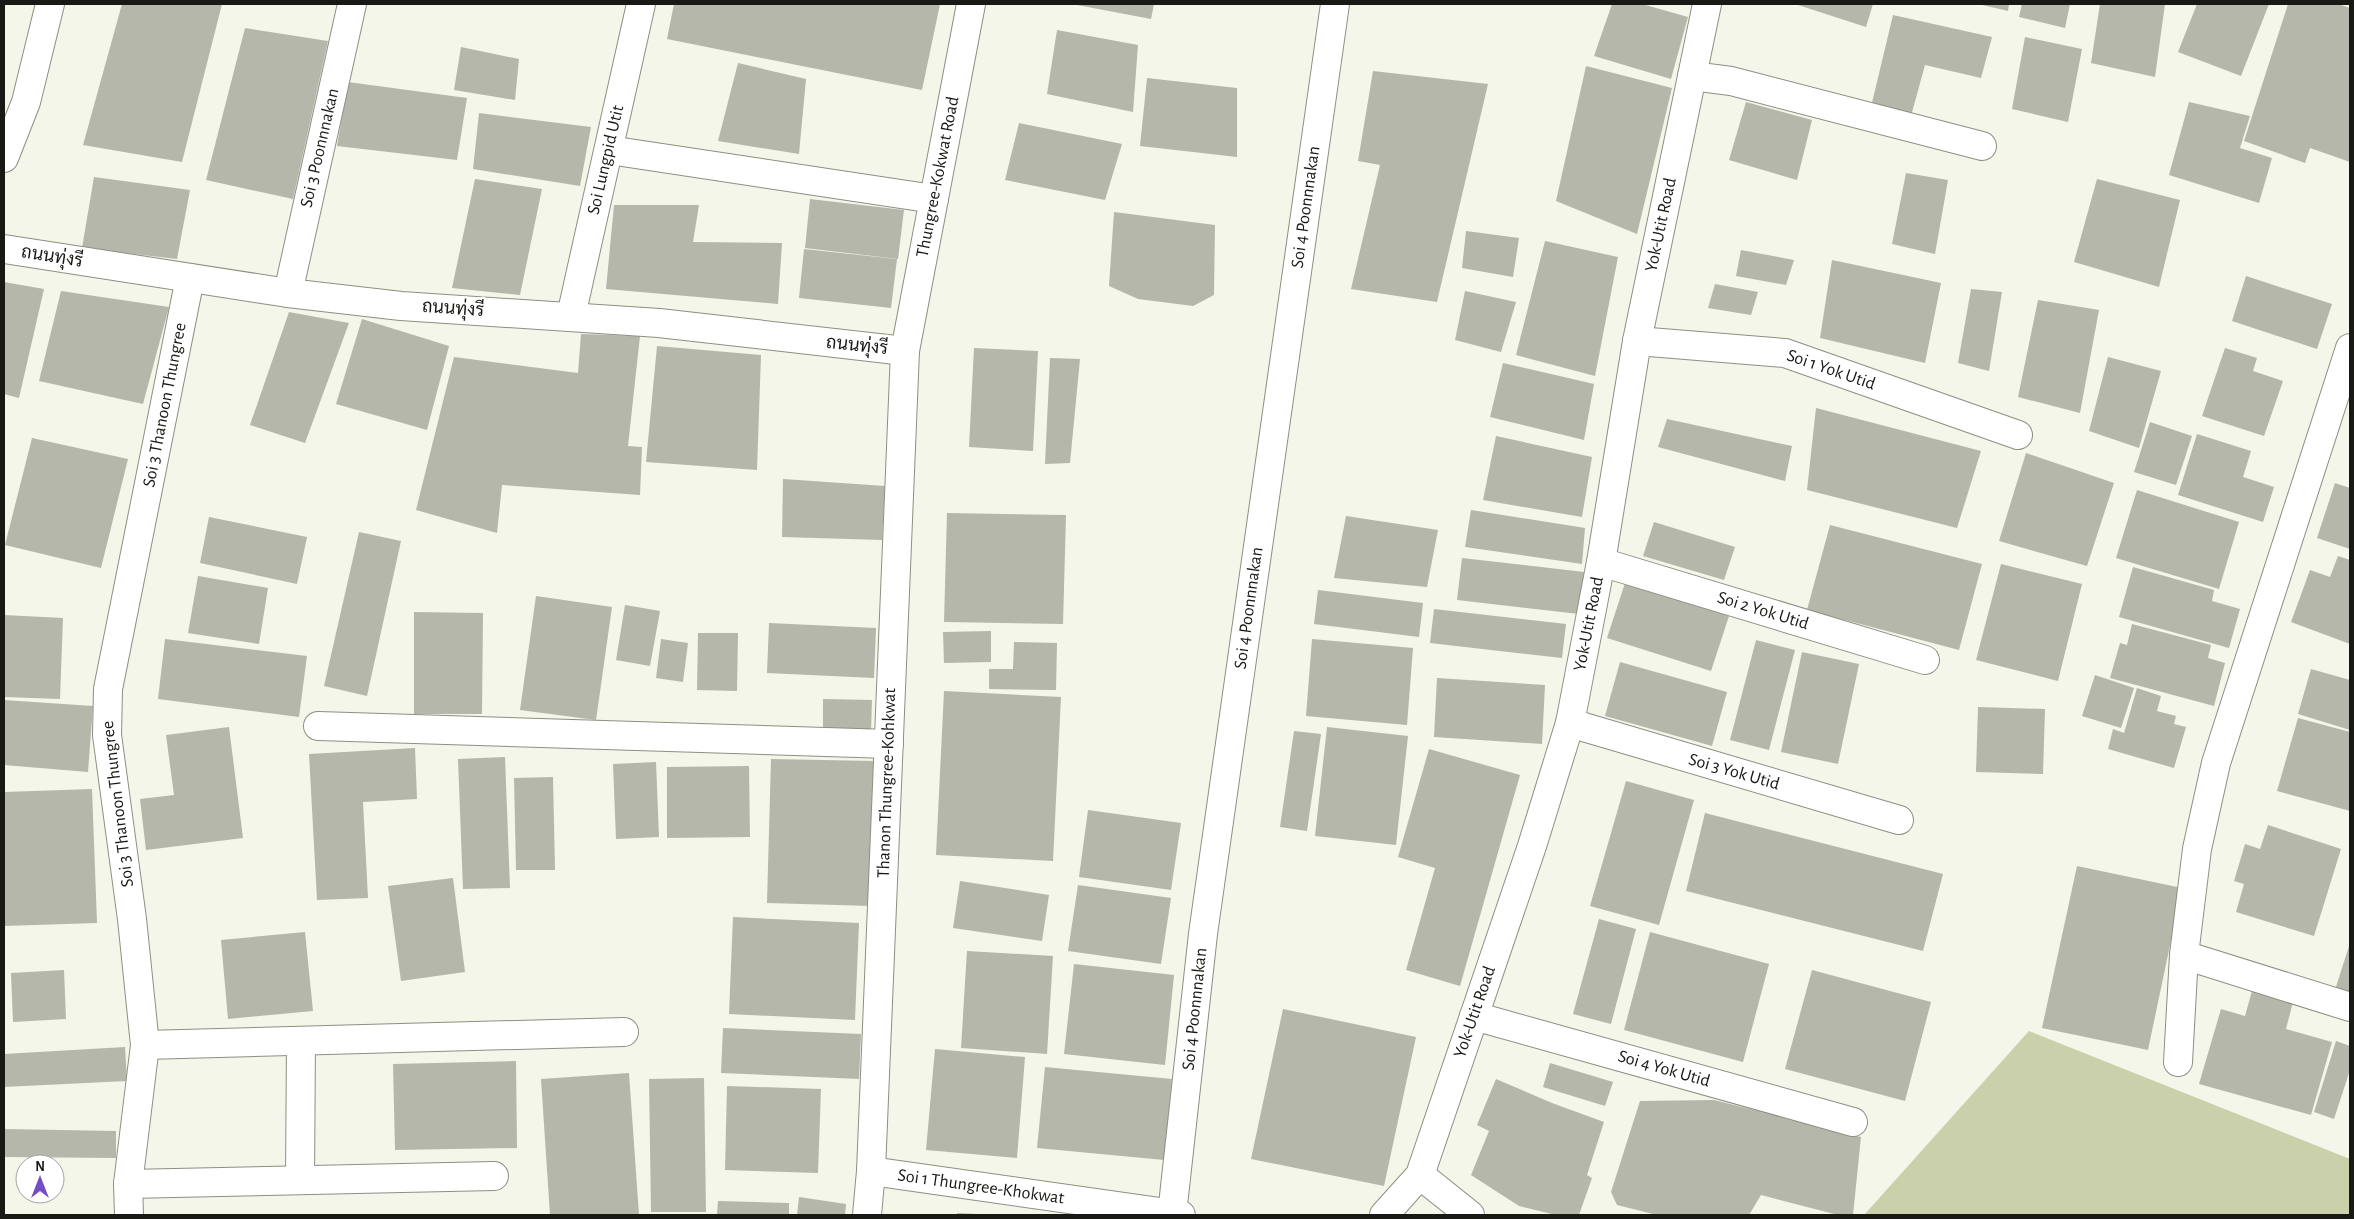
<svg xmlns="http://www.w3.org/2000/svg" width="2354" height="1219" font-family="'Alegreya Sans',Sarabun,sans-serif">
	<rect width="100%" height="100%" fill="#f3f6e8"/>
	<!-- green -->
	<path fill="#cad1aa" d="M 2029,1031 L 2350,1159 L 2350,1215 L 1864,1215 Z"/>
	<!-- building -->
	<g fill="#b4b7aa">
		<path d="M 122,4 L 222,4 L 182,162 L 83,145 Z"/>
		<path d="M 674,4 L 940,4 L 922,90 L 667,39 Z"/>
		<path d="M 1072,4 L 1154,4 L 1151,19 Z"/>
		<path d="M 1612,4 L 1642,4 L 1688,17 L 1671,79 L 1594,56 Z"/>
		<path d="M 1795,4 L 1873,4 L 1866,27 Z"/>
		<path d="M 1978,4 L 2009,4 L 2008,11 Z"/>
		<path d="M 2022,4 L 2070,4 L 2065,28 L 2019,17 Z"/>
		<path d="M 2100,4 L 2165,4 L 2155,77 L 2091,63 Z"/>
		<path d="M 2197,4 L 2269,4 L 2241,76 L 2178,52 Z"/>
		<path d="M 2288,4 L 2338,4 L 2350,8 L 2350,162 L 2310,148 L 2305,163 L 2244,141 Z"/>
		<path d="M 1893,15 L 1992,37 L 1981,78 L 1925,65 L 1911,116 L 1871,107 Z"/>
		<path d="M 245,28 L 328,41 L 293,199 L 206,180 Z"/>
		<path d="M 1057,30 L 1138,45 L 1133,112 L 1047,94 Z"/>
		<path d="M 2025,37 L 2082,49 L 2068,122 L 2012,109 Z"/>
		<path d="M 461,47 L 519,59 L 515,100 L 454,90 Z"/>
		<path d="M 738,63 L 806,79 L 799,154 L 718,141 Z"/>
		<path d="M 1586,66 L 1672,88 L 1637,234 L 1556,201 Z"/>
		<path d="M 1373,71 L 1488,84 L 1437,302 L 1351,289 L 1380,165 L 1358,161 Z"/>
		<path d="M 1147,78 L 1237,88 L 1237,157 L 1140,146 Z"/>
		<path d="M 348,82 L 467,98 L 457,160 L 337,146 Z"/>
		<path d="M 1746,102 L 1812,120 L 1797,180 L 1729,160 Z"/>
		<path d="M 2189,102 L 2250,116 L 2240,148 L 2272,158 L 2259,203 L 2169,175 Z"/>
		<path d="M 479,113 L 591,127 L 580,186 L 473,169 Z"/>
		<path d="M 1019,123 L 1122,144 L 1105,200 L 1005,180 Z"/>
		<path d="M 1906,173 L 1948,180 L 1935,254 L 1892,244 Z"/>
		<path d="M 94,177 L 190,190 L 177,259 L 82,248 Z"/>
		<path d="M 475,179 L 542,189 L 520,295 L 452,288 Z"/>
		<path d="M 2097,179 L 2180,200 L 2159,287 L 2074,262 Z"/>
		<path d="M 810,199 L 904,210 L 898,259 L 805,248 Z"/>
		<path d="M 614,205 L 699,205 L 693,242 L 782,243 L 778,304 L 606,289 Z"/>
		<path d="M 1114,212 L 1215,225 L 1214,295 L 1193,306 L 1138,299 L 1109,286 Z"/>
		<path d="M 1466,231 L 1519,238 L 1513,277 L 1462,268 Z"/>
		<path d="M 1545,241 L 1618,257 L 1595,376 L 1516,355 Z"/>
		<path d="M 804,249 L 897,259 L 891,308 L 799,298 Z"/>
		<path d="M 1741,250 L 1794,260 L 1786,285 L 1736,276 Z"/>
		<path d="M 1832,260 L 1941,283 L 1925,363 L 1820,338 Z"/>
		<path d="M 2246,276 L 2332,304 L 2317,349 L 2232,321 Z"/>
		<path d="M 4,282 L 44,289 L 19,398 L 4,394 Z"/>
		<path d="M 1715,284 L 1758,292 L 1751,315 L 1708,308 Z"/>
		<path d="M 1971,289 L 2002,292 L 1989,371 L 1958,363 Z"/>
		<path d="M 61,291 L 169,307 L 143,404 L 39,381 Z"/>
		<path d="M 1465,291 L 1516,302 L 1501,352 L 1455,340 Z"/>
		<path d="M 2038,300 L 2099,310 L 2080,413 L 2018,397 Z"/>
		<path d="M 289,312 L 349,323 L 305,443 L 250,425 Z"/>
		<path d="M 362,319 L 449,346 L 427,430 L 336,404 Z"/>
		<path d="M 581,334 L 640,336 L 628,446 L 642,447 L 640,495 L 502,485 L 497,533 L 416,510 L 454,357 L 578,373 Z"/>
		<path d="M 657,346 L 761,355 L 757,470 L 646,462 Z"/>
		<path d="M 974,348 L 1038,351 L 1033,451 L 969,447 Z"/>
		<path d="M 2225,348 L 2257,358 L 2253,371 L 2283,381 L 2264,436 L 2202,416 Z"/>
		<path d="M 2108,357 L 2161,371 L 2139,448 L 2089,431 Z"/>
		<path d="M 1050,358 L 1080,359 L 1070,463 L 1045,464 Z"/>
		<path d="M 1503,363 L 1594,384 L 1584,440 L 1490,417 Z"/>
		<path d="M 1816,408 L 1981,451 L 1957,528 L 1807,490 Z"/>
		<path d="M 1667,419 L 1792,446 L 1785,481 L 1658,447 Z"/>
		<path d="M 2150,422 L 2192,436 L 2176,485 L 2134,472 Z"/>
		<path d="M 2197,434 L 2251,451 L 2243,477 L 2274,487 L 2263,522 L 2178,495 Z"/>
		<path d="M 1496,436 L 1592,457 L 1582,517 L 1483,500 Z"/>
		<path d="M 32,438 L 128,459 L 101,568 L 5,545 Z"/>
		<path d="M 2026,453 L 2114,483 L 2087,566 L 1999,541 Z"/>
		<path d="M 783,479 L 885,486 L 882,540 L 782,537 Z"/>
		<path d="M 2335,483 L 2350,488 L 2350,549 L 2317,538 Z"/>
		<path d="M 2137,490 L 2239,522 L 2219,589 L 2116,558 Z"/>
		<path d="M 1471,510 L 1585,528 L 1582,564 L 1465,547 Z"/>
		<path d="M 947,513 L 1066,515 L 1063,624 L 944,622 Z"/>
		<path d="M 1346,516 L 1438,530 L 1427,587 L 1334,578 Z"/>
		<path d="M 209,517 L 307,537 L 297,584 L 200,563 Z"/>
		<path d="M 1654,522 L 1735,547 L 1724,580 L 1643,556 Z"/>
		<path d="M 1830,525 L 1982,564 L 1959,650 L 1807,610 Z"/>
		<path d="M 359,532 L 401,541 L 367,696 L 324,686 Z"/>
		<path d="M 2338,556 L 2350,560 L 2350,644 L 2291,622 L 2310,570 L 2330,577 Z"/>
		<path d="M 1462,558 L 1584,572 L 1579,614 L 1457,600 Z"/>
		<path d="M 2001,564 L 2082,584 L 2058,681 L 1976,660 Z"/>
		<path d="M 2133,567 L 2214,590 L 2212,601 L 2240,609 L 2229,648 L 2119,617 Z"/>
		<path d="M 198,576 L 268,588 L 259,644 L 188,633 Z"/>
		<path d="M 1625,583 L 1729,616 L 1711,671 L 1607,638 Z"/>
		<path d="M 1318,590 L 1423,603 L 1419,637 L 1314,624 Z"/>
		<path d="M 536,596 L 612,607 L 596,720 L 520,710 Z"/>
		<path d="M 625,605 L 660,611 L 650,666 L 616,660 Z"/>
		<path d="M 1434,609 L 1566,624 L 1562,658 L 1430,643 Z"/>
		<path d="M 414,612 L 483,613 L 482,714 L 414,714 Z"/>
		<path d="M 4,615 L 63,618 L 60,699 L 4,697 Z"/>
		<path d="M 769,623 L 876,628 L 874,678 L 767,673 Z"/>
		<path d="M 2132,624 L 2211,645 L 2208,658 L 2225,663 L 2214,706 L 2110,678 L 2120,643 L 2127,645 Z"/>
		<path d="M 991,631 L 991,662 L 944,663 L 943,632 Z"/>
		<path d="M 698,633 L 738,633 L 737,691 L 697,690 Z"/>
		<path d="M 165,639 L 307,656 L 299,717 L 158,699 Z"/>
		<path d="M 661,639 L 688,643 L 683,682 L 656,678 Z"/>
		<path d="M 1312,639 L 1413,648 L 1407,725 L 1306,716 Z"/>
		<path d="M 1756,640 L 1795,650 L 1769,750 L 1730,740 Z"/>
		<path d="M 1014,642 L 1057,643 L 1056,690 L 989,689 L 989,669 L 1013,669 Z"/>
		<path d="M 1802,652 L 1859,664 L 1838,764 L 1781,752 Z"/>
		<path d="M 1620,662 L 1727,692 L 1712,746 L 1605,716 Z"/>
		<path d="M 2311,669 L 2350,680 L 2350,730 L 2298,714 Z"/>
		<path d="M 2095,675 L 2134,688 L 2121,728 L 2082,716 Z"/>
		<path d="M 1437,678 L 1545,685 L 1542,744 L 1434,737 Z"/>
		<path d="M 2137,688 L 2161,696 L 2157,711 L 2176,716 L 2174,724 L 2186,727 L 2174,768 L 2108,749 L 2113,729 L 2124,733 Z"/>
		<path d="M 944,691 L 1061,697 L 1053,861 L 936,855 Z"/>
		<path d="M 823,699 L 872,700 L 871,731 L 823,729 Z"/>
		<path d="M 4,700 L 93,706 L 88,772 L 4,765 Z"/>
		<path d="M 1978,707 L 2045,709 L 2043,774 L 1976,772 Z"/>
		<path d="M 2298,718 L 2350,732 L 2350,811 L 2277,791 Z"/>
		<path d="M 229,727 L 243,838 L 146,850 L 140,799 L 174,795 L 166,735 Z"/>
		<path d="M 1327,727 L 1408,736 L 1396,845 L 1315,836 Z"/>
		<path d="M 1294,731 L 1321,734 L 1307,831 L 1280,827 Z"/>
		<path d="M 415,748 L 417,799 L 363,802 L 368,898 L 317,900 L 309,754 Z"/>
		<path d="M 1429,749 L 1520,775 L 1460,986 L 1406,970 L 1435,868 L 1398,857 Z"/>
		<path d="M 505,757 L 510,888 L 463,889 L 458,759 Z"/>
		<path d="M 771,759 L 875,761 L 872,906 L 767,903 Z"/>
		<path d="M 656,762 L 659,837 L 616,839 L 613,764 Z"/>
		<path d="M 749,766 L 750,837 L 667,838 L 667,767 Z"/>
		<path d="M 553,777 L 555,870 L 516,870 L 514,778 Z"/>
		<path d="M 1626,781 L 1694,800 L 1659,925 L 1590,906 Z"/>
		<path d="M 92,789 L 97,923 L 4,926 L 4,792 Z"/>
		<path d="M 1088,810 L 1181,823 L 1171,890 L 1079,877 Z"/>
		<path d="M 1705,813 L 1943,874 L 1923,951 L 1686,891 Z"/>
		<path d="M 2268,825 L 2341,849 L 2314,936 L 2236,912 L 2244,884 L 2234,881 L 2245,844 L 2260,849 Z"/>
		<path d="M 2077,866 L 2182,888 L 2148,1050 L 2042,1028 Z"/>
		<path d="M 453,878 L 465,972 L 401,981 L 388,886 Z"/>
		<path d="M 960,881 L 1049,895 L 1042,941 L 953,928 Z"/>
		<path d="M 1078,885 L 1171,898 L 1161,964 L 1068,951 Z"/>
		<path d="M 733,917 L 859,923 L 855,1020 L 729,1014 Z"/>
		<path d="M 1599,919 L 1636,929 L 1611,1024 L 1573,1014 Z"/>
		<path d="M 305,932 L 313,1011 L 228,1019 L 221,940 Z"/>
		<path d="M 1650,932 L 1769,964 L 1743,1062 L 1624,1030 Z"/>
		<path d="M 2350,943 L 2350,1001 L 2333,996 Z"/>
		<path d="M 967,951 L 1053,956 L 1047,1054 L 961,1048 Z"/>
		<path d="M 1074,964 L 1174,975 L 1165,1065 L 1064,1054 Z"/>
		<path d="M 64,970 L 66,1019 L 13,1022 L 11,973 Z"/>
		<path d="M 1812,970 L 1931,1002 L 1905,1101 L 1785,1069 Z"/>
		<path d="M 2252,991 L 2293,1002 L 2286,1029 L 2332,1042 L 2311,1115 L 2199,1084 L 2221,1009 L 2245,1016 Z"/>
		<path d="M 1283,1009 L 1416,1037 L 1384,1186 L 1251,1159 Z"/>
		<path d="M 723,1028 L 861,1034 L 859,1079 L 721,1073 Z"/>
		<path d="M 2336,1041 L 2350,1046 L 2350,1070 L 2334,1119 L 2314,1112 Z"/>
		<path d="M 125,1047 L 127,1081 L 4,1087 L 4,1054 Z"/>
		<path d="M 935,1049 L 1025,1057 L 1017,1158 L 926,1150 Z"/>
		<path d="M 516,1061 L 517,1148 L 395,1150 L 393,1064 Z"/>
		<path d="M 1550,1063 L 1613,1082 L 1605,1106 L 1543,1087 Z"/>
		<path d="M 1045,1067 L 1172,1079 L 1164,1160 L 1037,1148 Z"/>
		<path d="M 629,1073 L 639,1215 L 550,1215 L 541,1079 Z"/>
		<path d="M 704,1078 L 706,1212 L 651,1212 L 649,1079 Z"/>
		<path d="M 1496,1079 L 1552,1103 L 1604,1122 L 1587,1175 L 1592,1178 L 1579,1215 L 1556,1215 L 1519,1206 L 1471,1175 L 1489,1131 L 1477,1125 Z"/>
		<path d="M 727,1086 L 821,1089 L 818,1173 L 725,1170 Z"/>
		<path d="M 1714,1100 L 1861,1137 L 1853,1215 L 1838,1215 L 1761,1195 L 1749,1215 L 1657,1215 L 1617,1205 L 1611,1192 L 1640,1101 Z"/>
		<path d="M 4,1129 L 116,1131 L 116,1158 L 4,1157 Z"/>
		<path d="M 799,1197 L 846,1204 L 845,1215 L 797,1215 Z"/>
		<path d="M 718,1201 L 789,1203 L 789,1215 L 717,1215 Z"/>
		<path d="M 957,1213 L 978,1214 L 978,1215 L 957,1215 Z"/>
	</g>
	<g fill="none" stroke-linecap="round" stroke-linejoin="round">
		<defs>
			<g id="street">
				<path d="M 1692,76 L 1731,81 L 1982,146"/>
				<path d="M 609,150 L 934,199"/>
				<path d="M 4,158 L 26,102 L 50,4"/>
				<path d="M 288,293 L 352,4"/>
				<path d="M 571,316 L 641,4"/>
				<path d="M 1637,341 L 1785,353 L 2018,435"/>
				<path d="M 1601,562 L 1925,660"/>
				<path d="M 1570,723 L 1899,820"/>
				<path d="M 318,726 L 889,744"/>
				<path d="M 2184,955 L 2350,1007"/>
				<path d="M 1474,1016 L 1853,1122"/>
				<path d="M 145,1045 L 624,1032"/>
				<path d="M 2178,1062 L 2184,955 L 2197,849 L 2216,763 L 2350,348"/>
				<path d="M 871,1171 L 1181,1215"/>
				<path d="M 1420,1175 L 1470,1215"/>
				<path d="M 300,1180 L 301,1041"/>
				<path d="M 128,1184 L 494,1176"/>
				<path d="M 1172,1214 L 1203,934 L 1335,4"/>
				<path d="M 129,1215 L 128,1184 L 145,1045 L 132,919 L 107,735 L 108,689 L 190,278"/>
				<path d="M 1384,1215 L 1420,1175 L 1532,846 L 1570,723 L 1601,562 L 1637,341 L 1707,4"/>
			</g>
			<g id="secondary">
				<path d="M 4,249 L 288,293 L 401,306 L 659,323 L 905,351"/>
				<path d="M 867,1215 L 871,1171 L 905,351 L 971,4"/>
			</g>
		</defs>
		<!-- street casing -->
		<use href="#street" stroke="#8d8f83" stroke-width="30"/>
		<!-- secondary casing -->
		<use href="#secondary" stroke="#8d8f83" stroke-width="30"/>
		<!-- street -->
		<use href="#street" stroke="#fff" stroke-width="28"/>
		<!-- secondary -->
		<use href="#secondary" stroke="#fff" stroke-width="28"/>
	</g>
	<g text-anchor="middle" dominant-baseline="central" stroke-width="4.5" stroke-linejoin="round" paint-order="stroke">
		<!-- street labels -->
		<g font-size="18" fill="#181915" stroke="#fff">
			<text transform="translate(320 148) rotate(-77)">Soi 3 Poonnnakan</text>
			<text transform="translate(606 160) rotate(-77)">Soi Lungpid Utit</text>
			<text transform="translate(938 177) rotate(-79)">Thungree-Kokwat Road</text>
			<text transform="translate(1306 207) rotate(-82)">Soi 4 Poonnnakan</text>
			<text transform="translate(1661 225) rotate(-78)">Yok-Utit Road</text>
			<text transform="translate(52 257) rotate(9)">ถนนทุ่งรี</text>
			<text transform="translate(453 309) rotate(4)">ถนนทุ่งรี</text>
			<text transform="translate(857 346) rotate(6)">ถนนทุ่งรี</text>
			<text transform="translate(1831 370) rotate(19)">Soi 1 Yok Utid</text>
			<text transform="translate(165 405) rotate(-79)">Soi 3 Thanoon Thungree</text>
			<text transform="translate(1249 608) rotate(-82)">Soi 4 Poonnnakan</text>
			<text transform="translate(1763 611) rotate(17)">Soi 2 Yok Utid</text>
			<text transform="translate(1589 624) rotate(-79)">Yok-Utit Road</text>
			<text transform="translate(1734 772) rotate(16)">Soi 3 Yok Utid</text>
			<text transform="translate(887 783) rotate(-88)">Thanon Thungree-Kohkwat</text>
			<text transform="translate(118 804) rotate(-97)">Soi 3 Thanoon Thungree</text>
			<text transform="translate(1195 1009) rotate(-84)">Soi 4 Poonnnakan</text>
			<text transform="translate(1475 1012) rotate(-71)">Yok-Utit Road</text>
			<text transform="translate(1664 1069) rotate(16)">Soi 4 Yok Utid</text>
			<text transform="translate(981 1187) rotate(8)">Soi 1 Thungree-Khokwat</text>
		</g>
	</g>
	<!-- border -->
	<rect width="2354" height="1219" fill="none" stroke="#181915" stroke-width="10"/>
	<!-- north arrow -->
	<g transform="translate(40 1179)"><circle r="24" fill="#ffffff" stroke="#a3a3a1"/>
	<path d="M0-4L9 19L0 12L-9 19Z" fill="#744dc6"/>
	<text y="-8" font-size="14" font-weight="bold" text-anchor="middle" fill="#181915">N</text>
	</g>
</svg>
